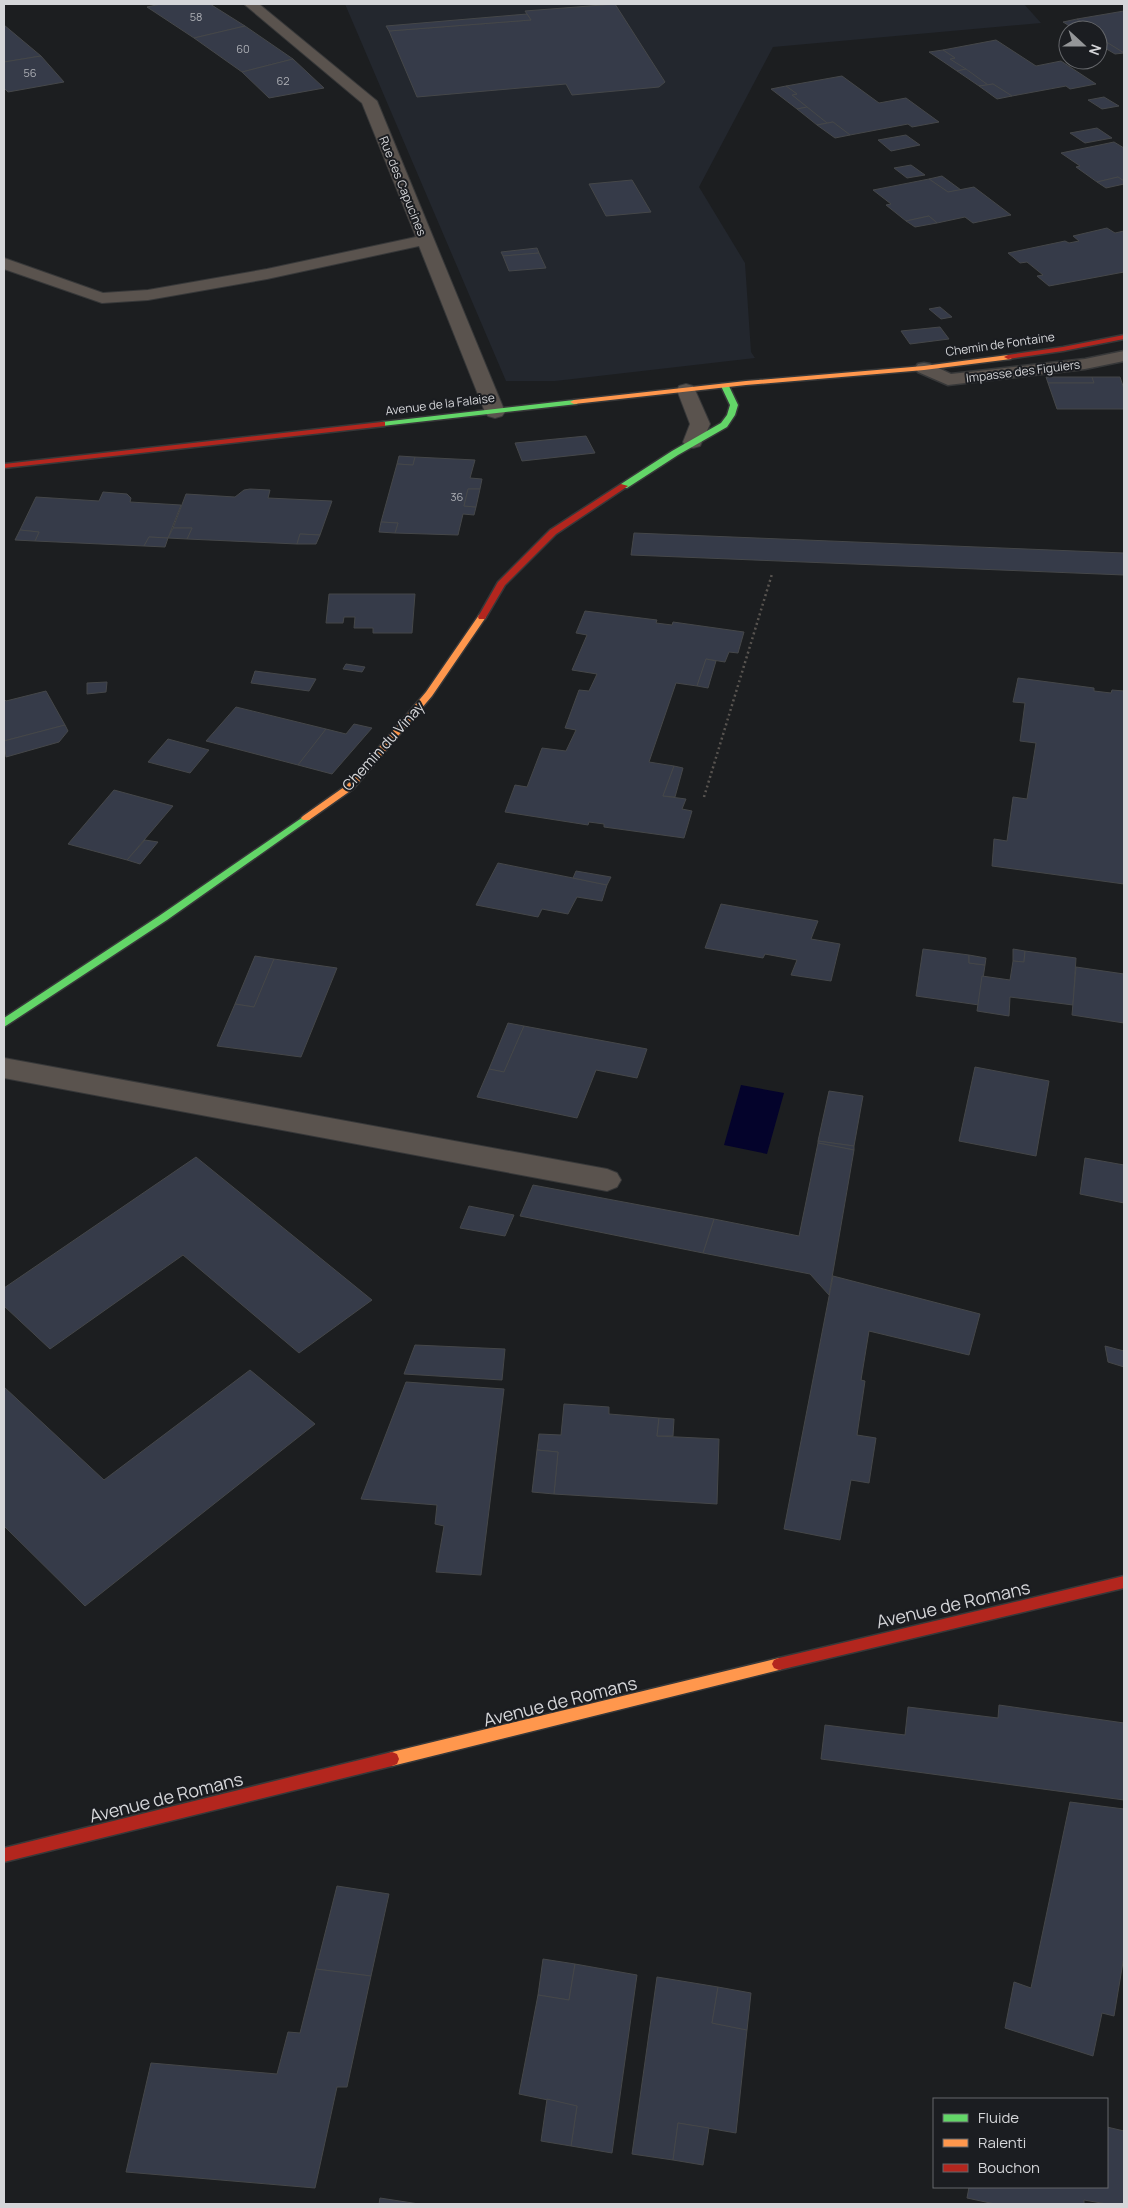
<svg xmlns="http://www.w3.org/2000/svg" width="1128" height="2208" font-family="Manrope,sans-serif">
	<rect width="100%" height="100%" fill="#1c1e20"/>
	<!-- built -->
	<path fill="#23272e" d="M 345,4 L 1024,4 L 1041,23 L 773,47 L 699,187 L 745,263 L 751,352 L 755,358 L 555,381 L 506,381 Z"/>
	<!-- water -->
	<path fill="#04032b" d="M 741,1085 L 784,1093 L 767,1154 L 724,1145 Z"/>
	<!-- building -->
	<g fill="#363b49" stroke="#454749">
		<path d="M 161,4 L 210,4 L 245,26 L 194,38 L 147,7 Z"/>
		<path d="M 615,4 L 665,82 L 659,87 L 572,95 L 566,84 L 417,97 L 389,31 L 531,20 L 525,11 Z"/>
		<path d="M 1124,11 L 1124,53 L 1098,37 L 1098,30 L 1087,30 L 1083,28 L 1089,27 L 1077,19 Z"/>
		<path d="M 527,14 L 531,20 L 389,31 L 386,26 Z"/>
		<path d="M 1077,19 L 1089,27 L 1083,28 L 1087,30 L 1076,30 L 1063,22 Z"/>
		<path d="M 4,25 L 41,56 L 4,62 Z"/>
		<path d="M 245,26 L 293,59 L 242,72 L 194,38 Z"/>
		<path d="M 1100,38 L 1124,53 L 1115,54 L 1098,44 L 1098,39 Z"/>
		<path d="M 996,40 L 1036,66 L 1061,61 L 1096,84 L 1070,89 L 1066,86 L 1012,96 L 993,84 L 988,85 L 950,59 L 955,58 L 943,50 Z"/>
		<path d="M 943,50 L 955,58 L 950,59 L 966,69 L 957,71 L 929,52 Z"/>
		<path d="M 41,56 L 64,82 L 8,92 L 4,88 L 4,62 Z"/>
		<path d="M 293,59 L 324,88 L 269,98 L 242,72 Z"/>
		<path d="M 966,69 L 988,85 L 979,86 L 957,71 Z"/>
		<path d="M 842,76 L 879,103 L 906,98 L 939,122 L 912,127 L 908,124 L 850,135 L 833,122 L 827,123 L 792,95 L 797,94 L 786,86 Z"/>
		<path d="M 993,84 L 1012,96 L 997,99 L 979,86 Z"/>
		<path d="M 786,86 L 797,94 L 792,95 L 807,107 L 797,109 L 771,89 Z"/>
		<path d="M 1104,97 L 1119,106 L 1102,109 L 1088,100 Z"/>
		<path d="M 807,107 L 827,123 L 817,125 L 797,109 Z"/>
		<path d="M 833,122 L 850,135 L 835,138 L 817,125 Z"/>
		<path d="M 1097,128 L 1112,138 L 1085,143 L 1070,133 Z"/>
		<path d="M 906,135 L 920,145 L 891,151 L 878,140 Z"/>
		<path d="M 1114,142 L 1124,148 L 1124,181 L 1118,177 L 1097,182 L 1076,167 L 1080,166 L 1061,153 Z"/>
		<path d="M 911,165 L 925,175 L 907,178 L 894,168 Z"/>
		<path d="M 942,176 L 961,190 L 948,192 L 929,179 Z"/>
		<path d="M 1118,177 L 1124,181 L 1124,184 L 1106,188 L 1097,182 Z"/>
		<path d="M 929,179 L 948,192 L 974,187 L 1011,215 L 973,223 L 965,217 L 937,223 L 929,216 L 906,221 L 886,205 L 891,204 L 873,190 Z"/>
		<path d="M 632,180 L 651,212 L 606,216 L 589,184 Z"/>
		<path d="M 929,216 L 937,223 L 915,227 L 906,221 Z"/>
		<path d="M 1107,228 L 1115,233 L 1124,231 L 1124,272 L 1049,286 L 1037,276 L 1043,275 L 1027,262 L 1020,263 L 1008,253 L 1065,241 L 1069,243 L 1079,241 L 1073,236 Z"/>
		<path d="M 537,248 L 539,253 L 503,256 L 501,252 Z"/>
		<path d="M 539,253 L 546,268 L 509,271 L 503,256 Z"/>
		<path d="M 940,307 L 952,317 L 941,319 L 929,309 Z"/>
		<path d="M 940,327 L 949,339 L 910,344 L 901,331 Z"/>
		<path d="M 1046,377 L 1092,377 L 1094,383 L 1048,383 Z"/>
		<path d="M 1092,377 L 1120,377 L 1124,389 L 1124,409 L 1057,409 L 1048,383 L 1094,383 Z"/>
		<path d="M 586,436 L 595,453 L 522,461 L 515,443 Z"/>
		<path d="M 399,456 L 415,457 L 413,465 L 397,464 Z"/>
		<path d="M 415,457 L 475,460 L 470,478 L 482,479 L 480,489 L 468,489 L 464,506 L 476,507 L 474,515 L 463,514 L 458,535 L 395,533 L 398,523 L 381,522 L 397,464 L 413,465 Z"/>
		<path d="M 250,489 L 270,490 L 268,498 L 332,501 L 320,535 L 300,534 L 297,544 L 187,539 L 192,528 L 173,528 L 186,494 L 235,497 L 244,490 Z"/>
		<path d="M 468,489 L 480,489 L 476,507 L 464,506 Z"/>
		<path d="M 103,492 L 127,494 L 131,498 L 130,502 L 181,505 L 168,538 L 149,537 L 144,546 L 35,541 L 39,532 L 20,530 L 36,497 L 99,501 Z"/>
		<path d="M 381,522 L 398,523 L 395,533 L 379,532 Z"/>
		<path d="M 173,528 L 192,528 L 187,539 L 168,538 Z"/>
		<path d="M 20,530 L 39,532 L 35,541 L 15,540 Z"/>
		<path d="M 634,533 L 1124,553 L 1124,575 L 631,555 Z"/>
		<path d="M 300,534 L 320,535 L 316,544 L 297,544 Z"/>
		<path d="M 149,537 L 168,538 L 165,547 L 144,546 Z"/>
		<path d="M 329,594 L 415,594 L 412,633 L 373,633 L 373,628 L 354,628 L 355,617 L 344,617 L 343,623 L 326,623 Z"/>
		<path d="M 585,611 L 657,620 L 656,623 L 672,625 L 673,622 L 744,632 L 738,653 L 729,652 L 725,662 L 706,659 L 697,686 L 676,683 L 649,762 L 674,766 L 663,796 L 686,799 L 682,809 L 692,811 L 684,838 L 604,827 L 604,824 L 589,822 L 588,825 L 505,812 L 515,785 L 527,787 L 542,748 L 566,751 L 576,730 L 565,728 L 579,690 L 589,691 L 597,674 L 572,670 L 587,635 L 576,633 Z"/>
		<path d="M 706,659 L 716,661 L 708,688 L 697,686 Z"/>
		<path d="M 346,664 L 365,667 L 362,672 L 343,669 Z"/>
		<path d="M 255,671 L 316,679 L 309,691 L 251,683 Z"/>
		<path d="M 1018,678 L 1094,688 L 1094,691 L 1111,693 L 1112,690 L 1124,691 L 1124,884 L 992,866 L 994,839 L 1007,841 L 1013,797 L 1027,799 L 1036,743 L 1020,741 L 1025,703 L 1013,702 Z"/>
		<path d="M 107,682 L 106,692 L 87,694 L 87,683 Z"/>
		<path d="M 46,691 L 65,725 L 4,741 L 4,699 L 6,701 Z"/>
		<path d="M 236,707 L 326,729 L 298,765 L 206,741 Z"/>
		<path d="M 354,724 L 372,728 L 332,774 L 298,765 L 326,729 L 346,734 Z"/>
		<path d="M 65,725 L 68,731 L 59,742 L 6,757 L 4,741 Z"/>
		<path d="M 168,739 L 209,750 L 190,773 L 148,762 Z"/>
		<path d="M 674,766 L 683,768 L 675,797 L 663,796 Z"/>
		<path d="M 114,790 L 173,806 L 127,860 L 68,844 Z"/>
		<path d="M 145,840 L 158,842 L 140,864 L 127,860 Z"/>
		<path d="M 498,863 L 573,878 L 607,885 L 602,901 L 577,897 L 568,914 L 542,909 L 538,917 L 476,905 Z"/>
		<path d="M 576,871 L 611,877 L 607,885 L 573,878 Z"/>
		<path d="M 721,904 L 818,921 L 811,939 L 840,944 L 831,981 L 791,975 L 797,960 L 765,954 L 763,958 L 705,948 Z"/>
		<path d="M 923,949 L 969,955 L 969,963 L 985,965 L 979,1005 L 916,996 Z"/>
		<path d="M 1013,949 L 1025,951 L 1024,962 L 1013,961 Z"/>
		<path d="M 1025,951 L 1076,958 L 1073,1005 L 1010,997 L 1009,1016 L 977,1011 L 982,976 L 1010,980 L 1013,961 L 1024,962 Z"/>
		<path d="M 969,955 L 986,958 L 985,965 L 969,963 Z"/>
		<path d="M 255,956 L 274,959 L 254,1007 L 235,1004 Z"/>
		<path d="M 274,959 L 337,968 L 301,1057 L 217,1046 L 235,1004 L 254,1007 Z"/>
		<path d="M 1076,967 L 1124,974 L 1124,1023 L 1072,1015 Z"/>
		<path d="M 508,1023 L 524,1026 L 504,1072 L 489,1069 Z"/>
		<path d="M 524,1026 L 647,1049 L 637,1078 L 596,1070 L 577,1118 L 477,1097 L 489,1069 L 504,1072 Z"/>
		<path d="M 975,1067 L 1049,1081 L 1036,1156 L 959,1141 Z"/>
		<path d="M 829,1091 L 863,1096 L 854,1146 L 818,1141 Z"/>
		<path d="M 818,1141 L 854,1146 L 854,1150 L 818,1143 Z"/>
		<path d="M 818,1143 L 854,1150 L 829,1295 L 810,1274 L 703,1253 L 714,1219 L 799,1236 Z"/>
		<path d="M 196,1157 L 372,1300 L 299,1353 L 183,1255 L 50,1349 L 4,1306 L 4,1288 Z"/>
		<path d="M 1085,1158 L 1124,1165 L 1124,1203 L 1080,1194 Z"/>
		<path d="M 533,1185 L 714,1219 L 703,1253 L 520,1216 Z"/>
		<path d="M 469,1206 L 514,1215 L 505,1236 L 460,1228 Z"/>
		<path d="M 833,1276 L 980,1314 L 969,1355 L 869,1331 L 861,1380 L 865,1381 L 857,1435 L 876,1438 L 869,1483 L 851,1480 L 840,1540 L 784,1529 Z"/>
		<path d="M 415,1345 L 505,1349 L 502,1380 L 404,1374 Z"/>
		<path d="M 1105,1346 L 1124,1351 L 1124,1367 L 1108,1362 Z"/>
		<path d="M 250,1370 L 315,1424 L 85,1606 L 4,1526 L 4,1387 L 104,1480 Z"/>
		<path d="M 406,1382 L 504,1389 L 481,1575 L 436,1572 L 444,1526 L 435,1524 L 437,1505 L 361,1499 Z"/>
		<path d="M 564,1404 L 609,1407 L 609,1414 L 659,1418 L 657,1436 L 719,1439 L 717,1504 L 554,1494 L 558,1452 L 537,1450 L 539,1434 L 561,1435 Z"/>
		<path d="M 659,1418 L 674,1419 L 673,1436 L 657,1436 Z"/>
		<path d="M 537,1450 L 558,1452 L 554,1494 L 532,1492 Z"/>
		<path d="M 999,1705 L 1124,1723 L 1124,1800 L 821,1759 L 825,1725 L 905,1735 L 908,1707 L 998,1718 Z"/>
		<path d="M 1070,1802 L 1124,1809 L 1124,1956 L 1114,2016 L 1102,2013 L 1093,2056 L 1005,2028 L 1014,1982 L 1031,1988 Z"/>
		<path d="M 337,1886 L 389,1894 L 371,1976 L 316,1969 Z"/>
		<path d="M 543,1959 L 575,1964 L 569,2000 L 538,1995 Z"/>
		<path d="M 575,1964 L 637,1975 L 612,2153 L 571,2146 L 577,2106 L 519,2094 L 538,1995 L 569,2000 Z"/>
		<path d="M 316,1969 L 371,1976 L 347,2087 L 337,2087 L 315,2188 L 126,2172 L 151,2063 L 277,2074 L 288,2032 L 300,2033 Z"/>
		<path d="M 657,1977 L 718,1987 L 712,2023 L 747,2030 L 736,2133 L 678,2123 L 673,2160 L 632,2154 Z"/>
		<path d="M 718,1987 L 751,1993 L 747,2030 L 712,2023 Z"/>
		<path d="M 547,2099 L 577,2106 L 571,2146 L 541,2141 Z"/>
		<path d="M 678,2123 L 709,2128 L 703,2165 L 673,2160 Z"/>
		<path d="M 1107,2127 L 1124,2131 L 1124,2204 L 1107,2204 L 1084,2200 L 1084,2204 L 995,2204 L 967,2198 L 969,2187 L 1107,2187 Z"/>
		<path d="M 380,2198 L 419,2204 L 379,2204 Z"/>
	</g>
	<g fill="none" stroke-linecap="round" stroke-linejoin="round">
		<defs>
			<path id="lane" d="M 1124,351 L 1124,361 L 1085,369 L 948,385 L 918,372 L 915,368 L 918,364 L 924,363 L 930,364 L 951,374 L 1085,359 Z"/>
			<g id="street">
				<path d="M 244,4 L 259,4 L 377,101 L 505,412 L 502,416 L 495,418 L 488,416 L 485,412 L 419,246 L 267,279 L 148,300 L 102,303 L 4,269 L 4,258 L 103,293 L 148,290 L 267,269 L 416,237 L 362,103 Z"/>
				<path d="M 686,384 L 693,386 L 695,390 L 710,424 L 700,446 L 693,448 L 686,446 L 683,442 L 690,424 L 677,390 L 679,386 Z"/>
				<path d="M 4,1058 L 607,1169 L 617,1173 L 621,1180 L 617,1187 L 607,1191 L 4,1078 Z"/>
			</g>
			<g id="fast">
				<path d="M 722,384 L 728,384 L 738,405 L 735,415 L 727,427 L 678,455 L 627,488 L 621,488 L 621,484 L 672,451 L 721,423 L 727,415 L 730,405 L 721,386 Z"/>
				<path d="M 574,400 L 578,402 L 577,404 L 382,426 L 378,424 L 382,422 Z"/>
				<path d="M 306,815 L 311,818 L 309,820 L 167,920 L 4,1027 L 4,1018 L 159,916 Z"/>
			</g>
			<g id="slow">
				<path d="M 1008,355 L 1012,357 L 1011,359 L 924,370 L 746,385 L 574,404 L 570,402 L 574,400 L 746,381 L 924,366 Z"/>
				<path d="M 482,614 L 486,617 L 432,696 L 353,789 L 309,820 L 303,820 L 301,818 L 303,816 L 347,785 L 426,692 L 479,615 Z"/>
				<path d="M 779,1658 L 784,1660 L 786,1664 L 784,1668 L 779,1670 L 392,1766 L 387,1764 L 385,1759 L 387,1754 L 392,1752 Z"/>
			</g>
			<g id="jam">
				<path d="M 1124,335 L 1124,339 L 1063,351 L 1008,359 L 1004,357 L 1008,355 L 1063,347 Z"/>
				<path d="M 382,422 L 385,422 L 385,426 L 4,468 L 4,464 Z"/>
				<path d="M 621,484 L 628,486 L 556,534 L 505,585 L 485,619 L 479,619 L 478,617 L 498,582 L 550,530 Z"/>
				<path d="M 1124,1576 L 1124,1588 L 779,1670 L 774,1668 L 772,1664 L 774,1660 L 779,1658 Z"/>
				<path d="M 392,1752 L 397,1754 L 399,1759 L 397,1764 L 392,1766 L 4,1862 L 4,1848 Z"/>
			</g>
		</defs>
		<!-- lane casing -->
		<use href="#lane" stroke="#373839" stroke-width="3"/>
		<!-- street casing -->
		<use href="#street" stroke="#373839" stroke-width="2"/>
		<!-- fast casing -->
		<use href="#fast" stroke="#373839" stroke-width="3"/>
		<!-- slow casing -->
		<use href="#slow" stroke="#373839" stroke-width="3"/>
		<!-- jam casing -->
		<use href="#jam" stroke="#373839" stroke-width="3"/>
		<!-- path -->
		<path stroke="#585450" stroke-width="2.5" stroke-dasharray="2 3" stroke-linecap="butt" d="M 704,797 L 772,574"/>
		<!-- lane -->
		<use href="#lane" fill="#5a534e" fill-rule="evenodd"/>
		<!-- street -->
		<use href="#street" fill="#5a534e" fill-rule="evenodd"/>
		<!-- fast -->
		<use href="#fast" fill="#63d668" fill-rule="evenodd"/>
		<!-- slow -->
		<use href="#slow" fill="#ff974d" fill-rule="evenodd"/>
		<!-- jam -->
		<use href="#jam" fill="#b3261e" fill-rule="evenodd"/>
	</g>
	<g text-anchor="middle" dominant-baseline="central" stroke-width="4" stroke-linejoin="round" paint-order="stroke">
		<!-- far-number labels -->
		<g font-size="11" fill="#adafb5">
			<text x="196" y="16">58</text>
			<text x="243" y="48">60</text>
			<text x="30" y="72">56</text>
			<text x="283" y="80">62</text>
			<text x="457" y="496">36</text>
		</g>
		<!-- far-street labels -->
		<g font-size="12" fill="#d5d6d9" stroke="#1b1d21">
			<text transform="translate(403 186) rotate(68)">Rue des Capucines</text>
			<text transform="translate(1000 344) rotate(-8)">Chemin de Fontaine</text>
			<text transform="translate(1023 371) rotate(-7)">Impasse des Figuiers</text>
			<text transform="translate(440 404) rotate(-7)">Avenue de la Falaise</text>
		</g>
		<!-- street labels -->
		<g font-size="15" fill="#d5d6d9" stroke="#1b1d21">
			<text transform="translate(383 746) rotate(-48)">Chemin du Vinay</text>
		</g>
		<!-- near-street labels -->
		<g font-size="18" fill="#d5d6d9" stroke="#1b1d21">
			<text transform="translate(953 1604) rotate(-13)">Avenue de Romans</text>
			<text transform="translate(560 1701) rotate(-14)">Avenue de Romans</text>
			<text transform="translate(166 1797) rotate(-14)">Avenue de Romans</text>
		</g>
	</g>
	<!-- border -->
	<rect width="1128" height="2208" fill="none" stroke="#d5d6d9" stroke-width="10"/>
	<!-- legend -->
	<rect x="933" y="2098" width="175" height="90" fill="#1b1d21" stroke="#65676b"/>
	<rect x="943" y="2114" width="25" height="8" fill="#63d668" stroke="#65676b"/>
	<text x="978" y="2123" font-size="15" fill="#d5d6d9">Fluide</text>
	<rect x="943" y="2139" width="25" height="8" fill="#ff974d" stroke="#65676b"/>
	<text x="978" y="2148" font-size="15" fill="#d5d6d9">Ralenti</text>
	<rect x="943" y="2164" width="25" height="8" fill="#b3261e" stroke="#65676b"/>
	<text x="978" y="2173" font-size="15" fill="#d5d6d9">Bouchon</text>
	<!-- north arrow -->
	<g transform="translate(1083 45) rotate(111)"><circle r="24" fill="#1b1d21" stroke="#65676b"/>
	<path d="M0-4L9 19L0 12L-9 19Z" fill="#949698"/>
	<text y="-8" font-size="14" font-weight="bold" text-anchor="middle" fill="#d5d6d9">N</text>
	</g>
</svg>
